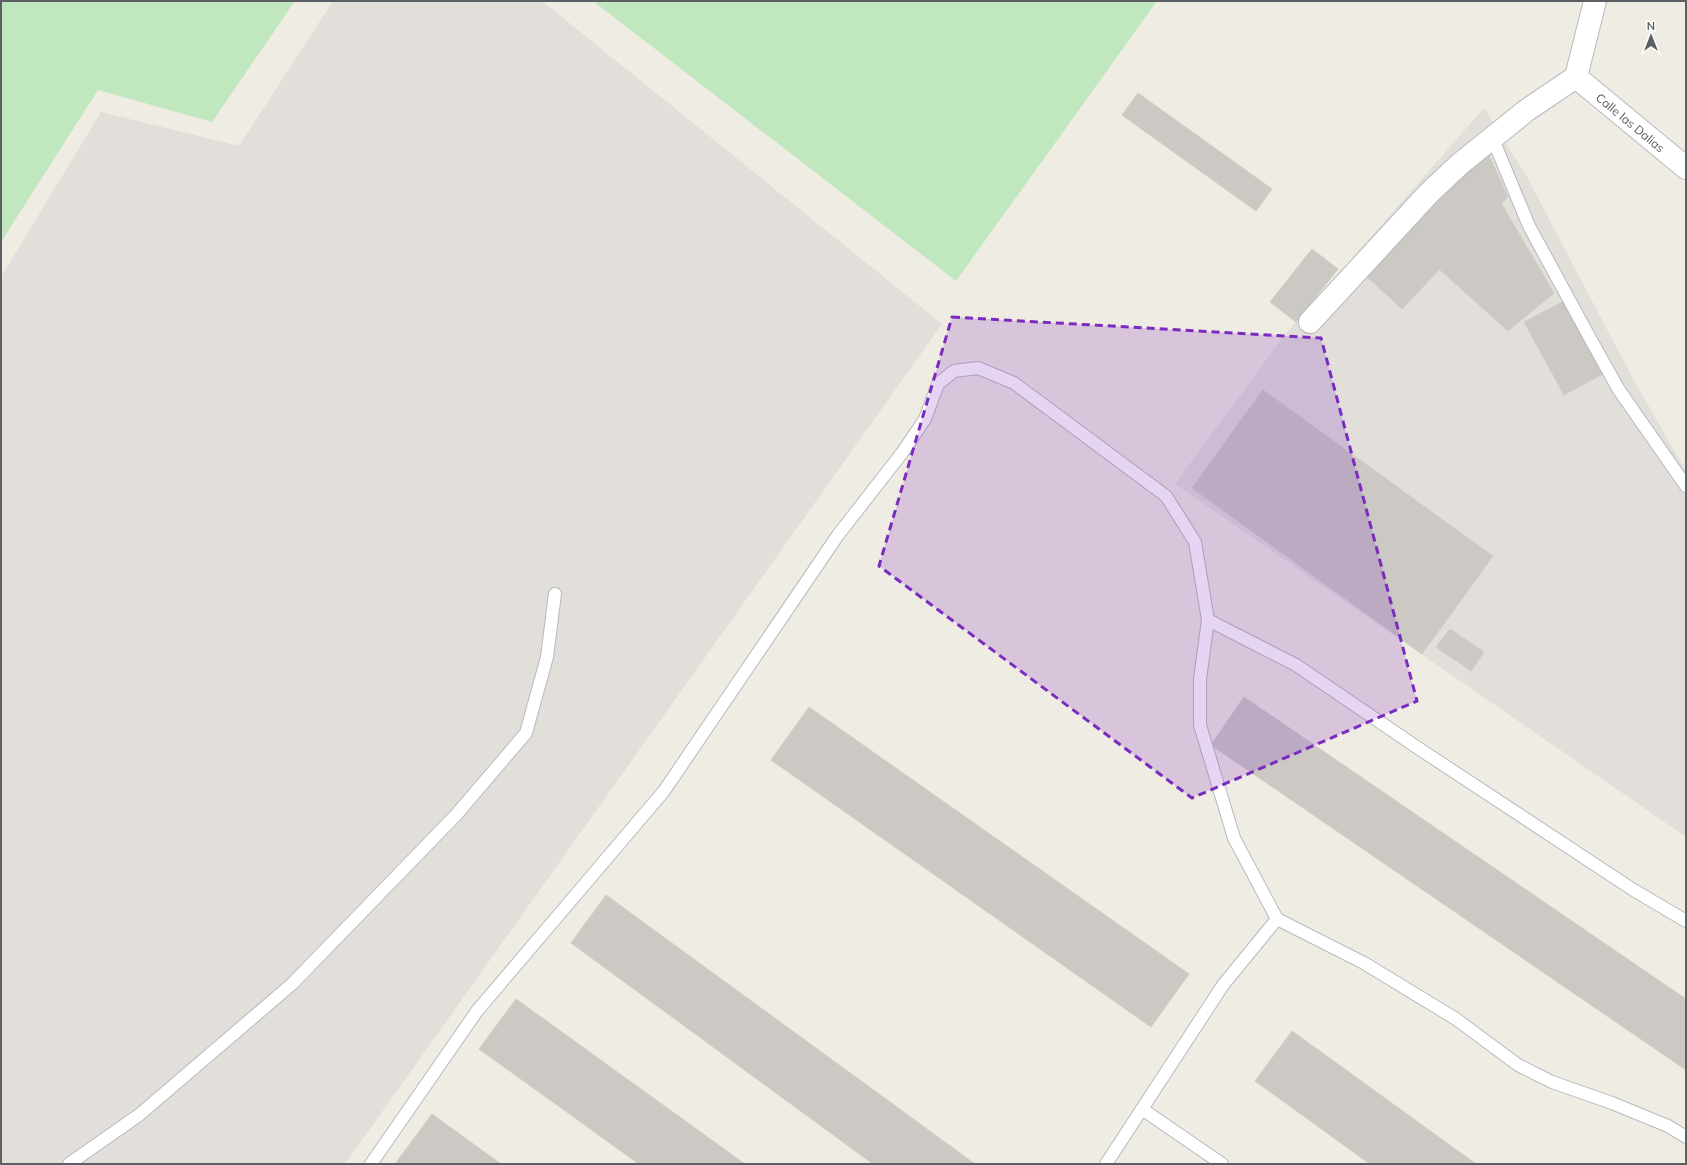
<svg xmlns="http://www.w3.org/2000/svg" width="1687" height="1165" font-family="Mulish,sans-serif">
	<rect width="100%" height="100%" fill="#efece3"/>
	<!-- industrial -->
	<g fill="#e2dfdb">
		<path d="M 333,1 L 542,1 L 942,324 L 345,1164 L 1,1164 L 1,277 L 101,112 L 239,146 Z"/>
		<path d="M 1484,108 L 1526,175 L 1632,377 L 1686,471 L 1686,837 L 1175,484 L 1283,337 Z"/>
	</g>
	<!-- green -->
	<g fill="#c1e7bf">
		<path d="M 1,1 L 295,1 L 212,122 L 98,90 L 1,242 Z"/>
		<path d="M 593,1 L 1157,1 L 956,281 Z"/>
	</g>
	<!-- building -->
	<g fill="#ccc8c3" stroke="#d3cdc2">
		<path d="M 1138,93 L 1272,189 L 1256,211 L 1122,115 Z"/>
		<path d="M 1487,151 L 1508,197 L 1402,309 L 1366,276 Z"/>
		<path d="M 1501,203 L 1554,293 L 1508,331 L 1439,269 Z"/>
		<path d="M 1312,249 L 1338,269 L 1296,322 L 1270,302 Z"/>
		<path d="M 1564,301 L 1603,374 L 1564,395 L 1524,322 Z"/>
		<path d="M 1263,390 L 1493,556 L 1422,654 L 1192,488 Z"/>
		<path d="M 1450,629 L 1484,652 L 1471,671 L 1436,647 Z"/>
		<path d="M 1244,697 L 1686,999 L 1686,1070 L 1211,745 Z"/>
		<path d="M 809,707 L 1189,974 L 1151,1027 L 771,760 Z"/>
		<path d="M 606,895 L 975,1164 L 873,1164 L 571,943 Z"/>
		<path d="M 516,999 L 745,1164 L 639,1164 L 479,1049 Z"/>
		<path d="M 1292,1031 L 1476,1164 L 1370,1164 L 1255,1081 Z"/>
		<path d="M 432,1114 L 501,1164 L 395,1164 Z"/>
	</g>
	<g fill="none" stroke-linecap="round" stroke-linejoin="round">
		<defs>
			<g id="service">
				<path d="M 1492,137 L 1529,226 L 1591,340 L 1619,390 L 1686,486"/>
				<path d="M 1208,620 L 1296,665 L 1421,750 L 1632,889 L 1686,921"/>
				<path d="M 1142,1109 L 1222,1164"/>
				<path d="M 69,1164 L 139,1115 L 292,984 L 456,815 L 526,733 L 547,657 L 555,594"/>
				<path d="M 371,1164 L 477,1011 L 664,791 L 838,535 L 902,453 L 925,419 L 938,384 L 954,371 L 978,368 L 1014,383 L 1166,496 L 1195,542 L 1208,620 L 1200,679 L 1200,725 L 1234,838 L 1277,919 L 1364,963 L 1456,1019 L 1518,1065 L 1552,1082 L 1612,1103 L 1668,1126 L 1686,1137"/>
				<path d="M 1106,1164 L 1223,985 L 1277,919"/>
			</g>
			<g id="minor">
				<path id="s1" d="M 1576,77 L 1686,168"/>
				<path d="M 1310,322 L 1429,193 L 1461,163 L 1527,110 L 1576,77 L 1595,1"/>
			</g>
		</defs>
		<!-- service casing -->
		<use href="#service" stroke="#b6babe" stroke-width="14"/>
		<!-- minor casing -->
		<use href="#minor" stroke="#b6babe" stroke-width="24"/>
		<!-- service -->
		<use href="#service" stroke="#fff" stroke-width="12"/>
		<!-- minor -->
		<use href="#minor" stroke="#fff" stroke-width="22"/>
	</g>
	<!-- marked area -->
	<path fill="#7b2cbf" fill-opacity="0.2" stroke="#7b2cbf" stroke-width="3" stroke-dasharray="8 5" stroke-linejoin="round" d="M 952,317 L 1321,338 L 1417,701 L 1192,798 L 879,566 Z"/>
	<g text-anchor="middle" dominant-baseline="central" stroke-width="3" stroke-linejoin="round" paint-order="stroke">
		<!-- street labels -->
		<g font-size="12" fill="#5c6065" stroke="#fff">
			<text stroke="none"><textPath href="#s1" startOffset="71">Calle las Dalias</textPath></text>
		</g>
	</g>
	<!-- border -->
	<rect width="1687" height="1165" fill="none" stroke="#5c6065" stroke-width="4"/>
	<!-- north arrow -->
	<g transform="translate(1651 36)" stroke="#ffffff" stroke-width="3" paint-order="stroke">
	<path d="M0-3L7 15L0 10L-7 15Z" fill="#5c6065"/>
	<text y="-6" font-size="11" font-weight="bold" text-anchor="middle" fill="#5c6065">N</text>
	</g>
</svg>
